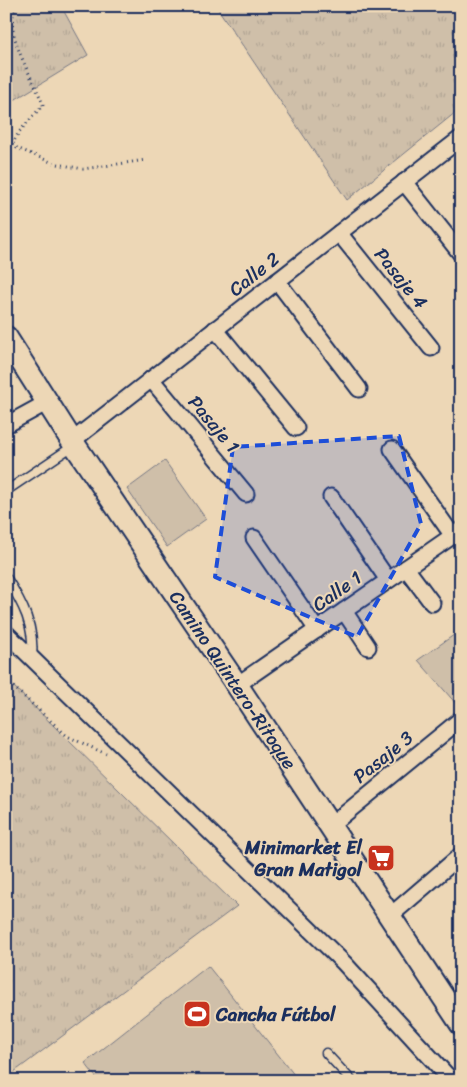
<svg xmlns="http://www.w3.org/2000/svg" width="467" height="1087" font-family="Sriracha,sans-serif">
	<defs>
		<pattern id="grass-tufts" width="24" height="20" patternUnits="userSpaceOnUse" patternTransform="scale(1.25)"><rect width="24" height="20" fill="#cfbfa9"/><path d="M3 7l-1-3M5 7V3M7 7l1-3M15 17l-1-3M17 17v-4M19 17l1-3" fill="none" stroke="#b1a494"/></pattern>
	</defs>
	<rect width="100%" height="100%" fill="#edd7b6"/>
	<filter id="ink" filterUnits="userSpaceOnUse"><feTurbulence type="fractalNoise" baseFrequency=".02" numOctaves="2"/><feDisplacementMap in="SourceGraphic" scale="10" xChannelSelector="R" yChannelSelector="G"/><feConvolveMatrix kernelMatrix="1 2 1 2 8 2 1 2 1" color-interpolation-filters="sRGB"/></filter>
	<g filter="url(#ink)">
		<!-- grass -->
		<g fill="url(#grass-tufts)" stroke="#757784">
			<path d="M 6,6 L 61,6 L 88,55 L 6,105 Z"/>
			<path d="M 216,6 L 461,6 L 461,108 L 347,200 Z"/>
			<path d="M 6,679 L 237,906 L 6,1078 Z"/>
		</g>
		<!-- pitch -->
		<g fill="#cfbfa9" stroke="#757784">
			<path d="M 165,461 L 206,519 L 167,547 L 127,489 Z"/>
			<path d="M 461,630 L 461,702 L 458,706 L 418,660 Z"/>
			<path d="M 208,966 L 299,1081 L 99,1081 L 85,1063 Z"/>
		</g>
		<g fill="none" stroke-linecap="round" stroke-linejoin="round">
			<defs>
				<g id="service">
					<path d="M 6,491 L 73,446"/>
					<path d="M 6,577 C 23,604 35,626 32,659"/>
					<path d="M 326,1053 L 352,1081"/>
				</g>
				<g id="minor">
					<path d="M 404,182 L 461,254"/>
					<path d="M 339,233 L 431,348"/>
					<path d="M 277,281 L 359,389"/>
					<path d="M 215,329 L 296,428"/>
					<path d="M 151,379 L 246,494"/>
					<path d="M 6,425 L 46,403"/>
					<path d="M 72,441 L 461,138"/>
					<path d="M 392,449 L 453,536"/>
					<path d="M 331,497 L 388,580"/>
					<path d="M 254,538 L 317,630"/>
					<path d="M 406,568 L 432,603"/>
					<path d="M 344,611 L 368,647"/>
					<path d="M 6,633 L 344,963 L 452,1081"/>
					<path d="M 237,685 L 461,530"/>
					<path d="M 330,826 L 461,719"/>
					<path d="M 390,916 L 461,855"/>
				</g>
				<path id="secondary" d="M 6,337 L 72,441 L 237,685 L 461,1024"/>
			</defs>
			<!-- service casing -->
			<use href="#service" stroke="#1b2f5e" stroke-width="11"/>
			<!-- minor casing -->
			<use href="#minor" stroke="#1b2f5e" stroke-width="19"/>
			<!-- secondary casing -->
			<use href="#secondary" stroke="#1b2f5e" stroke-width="25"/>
			<!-- path -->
			<g stroke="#1b2f5e" stroke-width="3" stroke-dasharray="1 4" stroke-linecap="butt">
				<path d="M 17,6 C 0,29 35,80 43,105 L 19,132 L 13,143 L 17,148 L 53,163 L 83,169 L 146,160"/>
				<path d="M 6,145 L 13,143"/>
				<path d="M 6,680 L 67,736 L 106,754"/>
			</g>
			<!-- service -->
			<use href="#service" stroke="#edd7b6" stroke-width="8"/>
			<!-- minor -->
			<use href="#minor" stroke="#edd7b6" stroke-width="15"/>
			<!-- secondary -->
			<use href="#secondary" stroke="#edd7b6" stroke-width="21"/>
		</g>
	</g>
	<!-- marked area -->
	<path fill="#1d4ed8" fill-opacity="0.2" stroke="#1d4ed8" stroke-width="4" stroke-dasharray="10 6" stroke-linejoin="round" d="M 399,436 L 421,524 L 357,637 L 215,577 L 233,447 Z"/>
	<!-- icons -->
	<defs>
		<symbol id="supermarket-square" viewBox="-11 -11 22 22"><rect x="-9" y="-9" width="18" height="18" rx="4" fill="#c8321e" stroke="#edd7b6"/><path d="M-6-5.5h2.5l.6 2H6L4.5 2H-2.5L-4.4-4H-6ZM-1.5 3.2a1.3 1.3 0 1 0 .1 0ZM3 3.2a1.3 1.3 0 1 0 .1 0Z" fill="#fff"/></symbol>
		<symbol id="stadium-square" viewBox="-11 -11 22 22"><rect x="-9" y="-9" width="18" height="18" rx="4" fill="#c8321e" stroke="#edd7b6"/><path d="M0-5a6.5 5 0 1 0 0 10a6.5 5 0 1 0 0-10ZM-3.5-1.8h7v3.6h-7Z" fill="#fff"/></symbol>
	</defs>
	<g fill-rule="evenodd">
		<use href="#supermarket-square" x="365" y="842" width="32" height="32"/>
		<use href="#stadium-square" x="181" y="998" width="32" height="32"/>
	</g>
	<g text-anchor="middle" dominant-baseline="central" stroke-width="4" stroke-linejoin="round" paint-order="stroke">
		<!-- street labels -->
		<g font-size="19" fill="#1b2f5e" stroke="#edd7b6">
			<text transform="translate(254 274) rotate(-38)">Calle 2</text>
			<text transform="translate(401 278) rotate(51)">Pasaje 4</text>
			<text transform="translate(214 424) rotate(50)">Pasaje 1</text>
			<text transform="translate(337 591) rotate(-35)">Calle 1</text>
			<text transform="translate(233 680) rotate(56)">Camino Quintero-Ritoque</text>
			<text transform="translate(383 757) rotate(-39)">Pasaje 3</text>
		</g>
		<!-- poi labels -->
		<g font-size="19" font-weight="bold" fill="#1b2f5e" stroke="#edd7b6" text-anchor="end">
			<text x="362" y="847">Minimarket El<tspan x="362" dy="22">Gran Matigol</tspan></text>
			<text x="216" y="1014" text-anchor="start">Cancha Fútbol</text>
		</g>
	</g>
	<!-- margin -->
	<rect width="467" height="1087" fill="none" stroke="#edd7b6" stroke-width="25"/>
	<rect x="12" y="12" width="442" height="1062" fill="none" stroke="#1b2f5e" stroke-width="2" filter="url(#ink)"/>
</svg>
